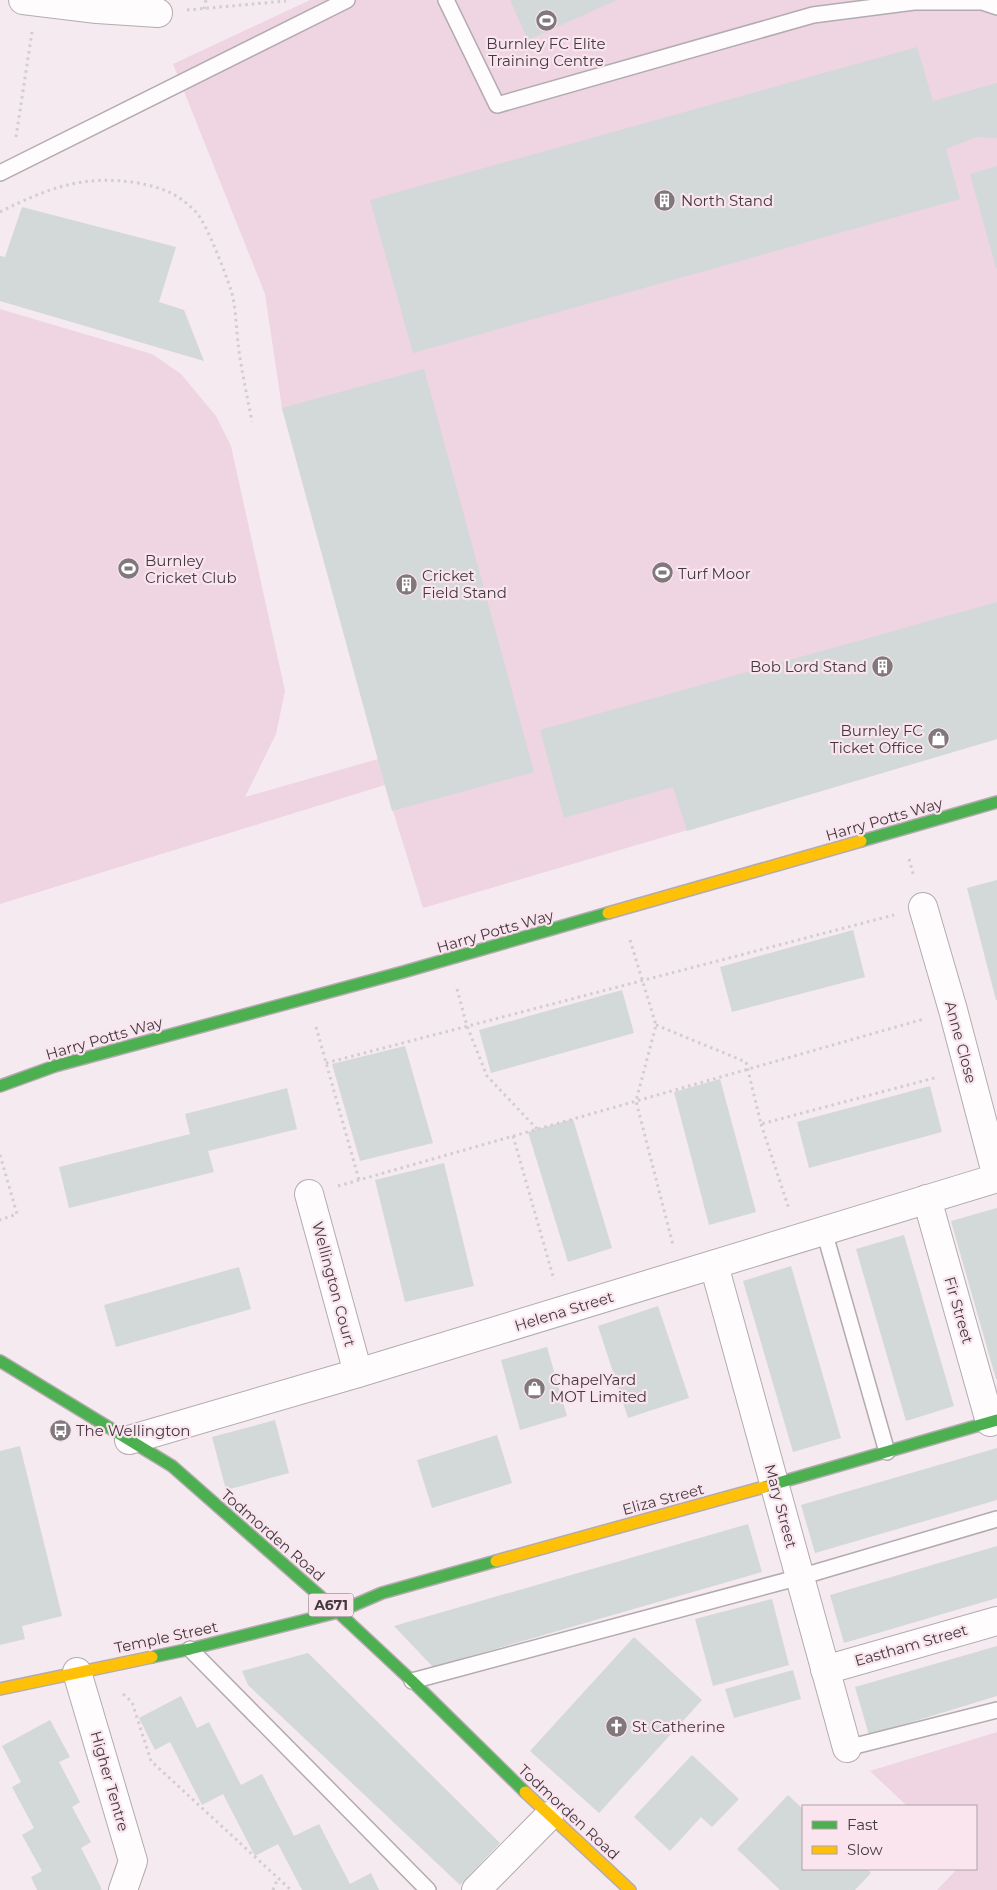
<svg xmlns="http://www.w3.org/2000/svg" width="997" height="1890" font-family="Montserrat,sans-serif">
	<rect width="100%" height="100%" fill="#f5eaef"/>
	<!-- green -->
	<g fill="#eed5e1">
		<path d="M 310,0 L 997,0 L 997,739 L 423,908 L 385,785 L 0,904 L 0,309 L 152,354 L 181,374 L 216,416 L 231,446 L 285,691 L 276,734 L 245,797 L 378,759 L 282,408 L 265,294 L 173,64 Z"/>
		<path d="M 997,1732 L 997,1890 L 937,1890 L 957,1869 L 976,1869 L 976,1806 L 907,1806 L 870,1771 Z"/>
	</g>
	<!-- building -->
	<g fill="#d3d8d8">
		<path d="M 510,0 L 617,0 L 528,40 Z"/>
		<path d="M 917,47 L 933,101 L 997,83 L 997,138 L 977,137 L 946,149 L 960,199 L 413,353 L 370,200 Z"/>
		<path d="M 997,166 L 997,268 L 996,268 L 970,174 Z"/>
		<path d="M 22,207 L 176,247 L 159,302 L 184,310 L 204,361 L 0,301 L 0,256 L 5,257 Z"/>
		<path d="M 424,369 L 534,772 L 392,811 L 282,408 Z"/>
		<path d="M 997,602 L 997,739 L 687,831 L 673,787 L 564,818 L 540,730 Z"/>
		<path d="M 997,880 L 997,1000 L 996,1000 L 967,888 Z"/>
		<path d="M 853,930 L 865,977 L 732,1012 L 720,967 Z"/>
		<path d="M 622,990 L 634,1033 L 491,1073 L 479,1030 Z"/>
		<path d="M 405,1046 L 433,1143 L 360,1161 L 332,1064 Z"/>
		<path d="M 720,1079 L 756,1212 L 709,1225 L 674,1092 Z"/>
		<path d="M 930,1086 L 942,1132 L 809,1168 L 797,1122 Z"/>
		<path d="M 287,1088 L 297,1129 L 208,1151 L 214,1172 L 69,1208 L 59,1167 L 190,1134 L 185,1114 Z"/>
		<path d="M 573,1119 L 612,1248 L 568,1262 L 528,1132 Z"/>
		<path d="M 444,1163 L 474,1286 L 405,1302 L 375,1180 Z"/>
		<path d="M 997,1208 L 997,1379 L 996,1379 L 951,1221 Z"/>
		<path d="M 904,1235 L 954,1406 L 906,1421 L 856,1249 Z"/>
		<path d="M 791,1266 L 841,1438 L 793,1452 L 743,1281 Z"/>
		<path d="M 239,1267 L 251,1309 L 116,1347 L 104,1305 Z"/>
		<path d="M 658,1306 L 689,1398 L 628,1418 L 598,1326 Z"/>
		<path d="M 547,1347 L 567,1416 L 520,1430 L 501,1360 Z"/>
		<path d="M 275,1420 L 289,1473 L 226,1490 L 212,1437 Z"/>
		<path d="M 497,1435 L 512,1483 L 432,1508 L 417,1460 Z"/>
		<path d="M 20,1446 L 62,1616 L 22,1626 L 25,1639 L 0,1645 L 0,1451 Z"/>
		<path d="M 997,1448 L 997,1500 L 815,1553 L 801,1505 Z"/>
		<path d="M 748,1524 L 762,1572 L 433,1667 L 394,1626 Z"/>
		<path d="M 997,1546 L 997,1598 L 844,1643 L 830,1595 Z"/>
		<path d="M 772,1599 L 789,1665 L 713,1686 L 695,1619 Z"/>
		<path d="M 634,1637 L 702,1700 L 599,1813 L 530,1751 Z"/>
		<path d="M 997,1646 L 997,1696 L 869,1735 L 855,1687 Z"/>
		<path d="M 308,1653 L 500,1843 L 460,1885 L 248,1685 L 242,1671 Z"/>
		<path d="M 793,1670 L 801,1699 L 734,1718 L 725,1689 Z"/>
		<path d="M 181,1696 L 197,1728 L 209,1722 L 241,1785 L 262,1774 L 294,1836 L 319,1824 L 350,1884 L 371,1873 L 379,1890 L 302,1890 L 278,1844 L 255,1856 L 223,1794 L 202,1805 L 170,1742 L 155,1750 L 139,1718 Z"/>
		<path d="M 50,1720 L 70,1757 L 59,1762 L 80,1802 L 72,1807 L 91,1842 L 81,1848 L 102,1889 L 100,1890 L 37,1890 L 31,1877 L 42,1871 L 22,1835 L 34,1828 L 12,1787 L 21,1782 L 2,1746 Z"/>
		<path d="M 692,1755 L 739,1799 L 712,1827 L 701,1817 L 670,1851 L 634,1817 Z"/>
		<path d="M 788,1795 L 803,1809 L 803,1869 L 867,1869 L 871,1873 L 855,1890 L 780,1890 L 737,1849 Z"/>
	</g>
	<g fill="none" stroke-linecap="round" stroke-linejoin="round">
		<defs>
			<g id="lane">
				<path d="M 446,0 L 497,105 L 813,15 L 914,2 L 982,2 L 997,7"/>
				<path d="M 0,173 L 347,0"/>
				<path d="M 824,1231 L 887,1452"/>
				<path d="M 190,1649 L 428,1890"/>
				<path d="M 412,1681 L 800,1577 L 997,1519"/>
				<path d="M 847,1748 L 997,1710"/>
			</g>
			<g id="street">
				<path d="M 23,0 L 97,9 L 158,13"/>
				<path d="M 923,907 L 953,1010 L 997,1177"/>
				<path d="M 309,1194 L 358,1373"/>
				<path d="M 927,1199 L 990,1422"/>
				<path d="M 714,1265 L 847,1748"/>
				<path d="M 129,1440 L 358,1373 L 997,1178"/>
				<path d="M 825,1670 L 997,1621"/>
				<path d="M 77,1672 L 133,1861 L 123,1890"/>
				<path d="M 476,1890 L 549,1816"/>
			</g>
			<g id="fast">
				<path d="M 861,841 L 997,802"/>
				<path d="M 0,1086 L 55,1066 L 403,972 L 608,913"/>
				<path d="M 0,1361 L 172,1466 L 338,1612 L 412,1681 L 525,1792"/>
				<path d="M 764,1487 L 997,1420"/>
				<path d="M 152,1657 L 190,1649 L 338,1612 L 382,1593 L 496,1561"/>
			</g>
			<g id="slow">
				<path d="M 608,913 L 861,841"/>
				<path d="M 496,1561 L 764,1487"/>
				<path d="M 0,1689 L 152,1657"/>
				<path d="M 525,1792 L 630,1890"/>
			</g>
		</defs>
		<!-- lane casing -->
		<use href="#lane" stroke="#b3abaf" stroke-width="18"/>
		<!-- street casing -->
		<use href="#street" stroke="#b3abaf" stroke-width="30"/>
		<!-- fast casing -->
		<use href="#fast" stroke="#b3abaf" stroke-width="14"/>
		<!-- slow casing -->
		<use href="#slow" stroke="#b3abaf" stroke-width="14"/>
		<!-- path -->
		<g stroke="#d2cdce" stroke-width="3" stroke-dasharray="2.5 4" stroke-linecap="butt">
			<path d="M 204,9 L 206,0"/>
			<path d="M 187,10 L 286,1"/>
			<path d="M 16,137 L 32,32"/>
			<path d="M 0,212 C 48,188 84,174 138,183 C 163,188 177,193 195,211 C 207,223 225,273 231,290 C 236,307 236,326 238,343 C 241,369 247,395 252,422"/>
			<path d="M 909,859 L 914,877"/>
			<path d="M 630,940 L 656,1025 L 636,1101 L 673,1245"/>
			<path d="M 457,989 L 467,1026 L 487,1076 L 537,1129"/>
			<path d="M 656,1025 L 746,1062 L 761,1124 L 938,1077"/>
			<path d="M 316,1027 L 359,1180"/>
			<path d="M 326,1063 L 894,915"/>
			<path d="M 761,1124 L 789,1209"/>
			<path d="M 513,1136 L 554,1280"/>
			<path d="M 0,1155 L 17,1214 L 0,1220"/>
			<path d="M 338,1186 L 924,1019"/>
			<path d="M 123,1694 L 132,1702 L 151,1761 L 291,1890"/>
			<path d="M 273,1890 L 278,1878"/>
		</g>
		<!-- lane -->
		<use href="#lane" stroke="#fefcfd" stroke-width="15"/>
		<!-- street -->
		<use href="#street" stroke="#fefcfd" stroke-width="28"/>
		<!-- fast -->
		<use href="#fast" stroke="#4caf50" stroke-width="11"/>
		<!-- slow -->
		<use href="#slow" stroke="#ffc107" stroke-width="11"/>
	</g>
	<!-- icons -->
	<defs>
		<symbol id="stadium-disc" viewBox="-11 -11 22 22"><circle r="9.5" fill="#81787c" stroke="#fae5ef"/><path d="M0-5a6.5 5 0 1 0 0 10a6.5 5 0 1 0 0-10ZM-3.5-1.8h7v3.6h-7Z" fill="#fff"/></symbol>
		<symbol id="building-disc" viewBox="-11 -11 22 22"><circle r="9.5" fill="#81787c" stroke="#fae5ef"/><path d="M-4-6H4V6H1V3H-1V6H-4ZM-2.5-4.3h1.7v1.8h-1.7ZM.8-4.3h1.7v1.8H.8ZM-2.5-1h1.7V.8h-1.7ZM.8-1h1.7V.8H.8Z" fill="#fff"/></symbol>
		<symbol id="shop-disc" viewBox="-11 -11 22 22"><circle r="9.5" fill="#81787c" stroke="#fae5ef"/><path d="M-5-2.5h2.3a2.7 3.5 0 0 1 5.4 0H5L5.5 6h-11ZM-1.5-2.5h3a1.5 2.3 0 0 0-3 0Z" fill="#fff"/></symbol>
		<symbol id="bus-disc" viewBox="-11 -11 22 22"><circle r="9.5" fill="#81787c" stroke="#fae5ef"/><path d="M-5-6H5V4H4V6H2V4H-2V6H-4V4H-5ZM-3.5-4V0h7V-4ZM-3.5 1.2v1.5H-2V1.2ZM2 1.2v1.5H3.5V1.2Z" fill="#fff"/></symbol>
		<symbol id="church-disc" viewBox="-11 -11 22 22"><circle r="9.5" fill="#81787c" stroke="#fae5ef"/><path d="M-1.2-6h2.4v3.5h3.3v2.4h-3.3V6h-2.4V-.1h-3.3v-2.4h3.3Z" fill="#fff"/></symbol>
	</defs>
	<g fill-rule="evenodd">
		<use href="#stadium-disc" x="534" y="8" width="25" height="25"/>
		<use href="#building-disc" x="652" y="188" width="25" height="25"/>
		<use href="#stadium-disc" x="116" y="556" width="25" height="25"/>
		<use href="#stadium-disc" x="650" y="560" width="25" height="25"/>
		<use href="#building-disc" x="394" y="572" width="25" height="25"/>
		<use href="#building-disc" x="870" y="654" width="25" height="25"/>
		<use href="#shop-disc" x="926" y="726" width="25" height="25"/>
		<use href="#shop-disc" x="522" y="1376" width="25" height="25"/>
		<use href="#bus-disc" x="48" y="1418" width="25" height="25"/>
		<use href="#church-disc" x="604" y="1714" width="25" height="25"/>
	</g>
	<g text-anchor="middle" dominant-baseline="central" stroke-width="4.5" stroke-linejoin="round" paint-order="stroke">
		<!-- shield labels -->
		<rect fill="#fae5ef" stroke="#796d73" stroke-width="1" x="308.5" y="1593.5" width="45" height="23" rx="4"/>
		<g font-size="14" font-weight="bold" fill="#423a3e">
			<text x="331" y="1605">A671</text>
		</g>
		<!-- poi labels -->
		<g font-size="15" fill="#423a3e" stroke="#fae5ef" text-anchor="start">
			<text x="546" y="43" text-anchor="middle">Burnley FC Elite<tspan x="546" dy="17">Training Centre</tspan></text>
			<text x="681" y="200">North Stand</text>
			<text x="145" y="560">Burnley<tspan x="145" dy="17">Cricket Club</tspan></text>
			<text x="678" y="573">Turf Moor</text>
			<text x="422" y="575">Cricket<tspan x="422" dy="17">Field Stand</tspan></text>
			<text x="867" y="666" text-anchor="end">Bob Lord Stand</text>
			<text x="923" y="730" text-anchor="end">Burnley FC<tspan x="923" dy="17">Ticket Office</tspan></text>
			<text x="550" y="1379">ChapelYard<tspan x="550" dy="17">MOT Limited</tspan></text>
			<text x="76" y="1430">The Wellington</text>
			<text x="632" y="1726">St Catherine</text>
		</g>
		<!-- street labels -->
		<g font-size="15" fill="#423a3e" stroke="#fae5ef">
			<text transform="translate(884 819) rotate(-16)">Harry Potts Way</text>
			<text transform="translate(495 931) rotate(-16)">Harry Potts Way</text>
			<text transform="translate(104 1038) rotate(-16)">Harry Potts Way</text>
			<text transform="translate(961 1042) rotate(75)">Anne Close</text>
			<text transform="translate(334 1284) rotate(75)">Wellington Court</text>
			<text transform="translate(959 1310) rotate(74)">Fir Street</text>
			<text transform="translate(564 1311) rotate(-17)">Helena Street</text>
			<text transform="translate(663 1499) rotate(-15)">Eliza Street</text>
			<text transform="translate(781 1506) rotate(75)">Mary Street</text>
			<text transform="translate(273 1535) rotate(41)">Todmorden Road</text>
			<text transform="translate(166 1637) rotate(-12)">Temple Street</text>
			<text transform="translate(911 1645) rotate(-16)">Eastham Street</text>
			<text transform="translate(110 1781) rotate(74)">Higher Tentre</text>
			<text transform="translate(569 1812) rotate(43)">Todmorden Road</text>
		</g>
	</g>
	<!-- legend -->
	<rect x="802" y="1805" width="175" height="65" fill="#fae5ef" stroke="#b0a1a8"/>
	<rect x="812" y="1821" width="25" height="8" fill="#4caf50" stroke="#b0a1a8"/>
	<text x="847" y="1830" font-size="15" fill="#423a3e">Fast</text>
	<rect x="812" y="1846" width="25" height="8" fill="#ffc107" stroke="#b0a1a8"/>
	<text x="847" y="1855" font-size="15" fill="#423a3e">Slow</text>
</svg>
